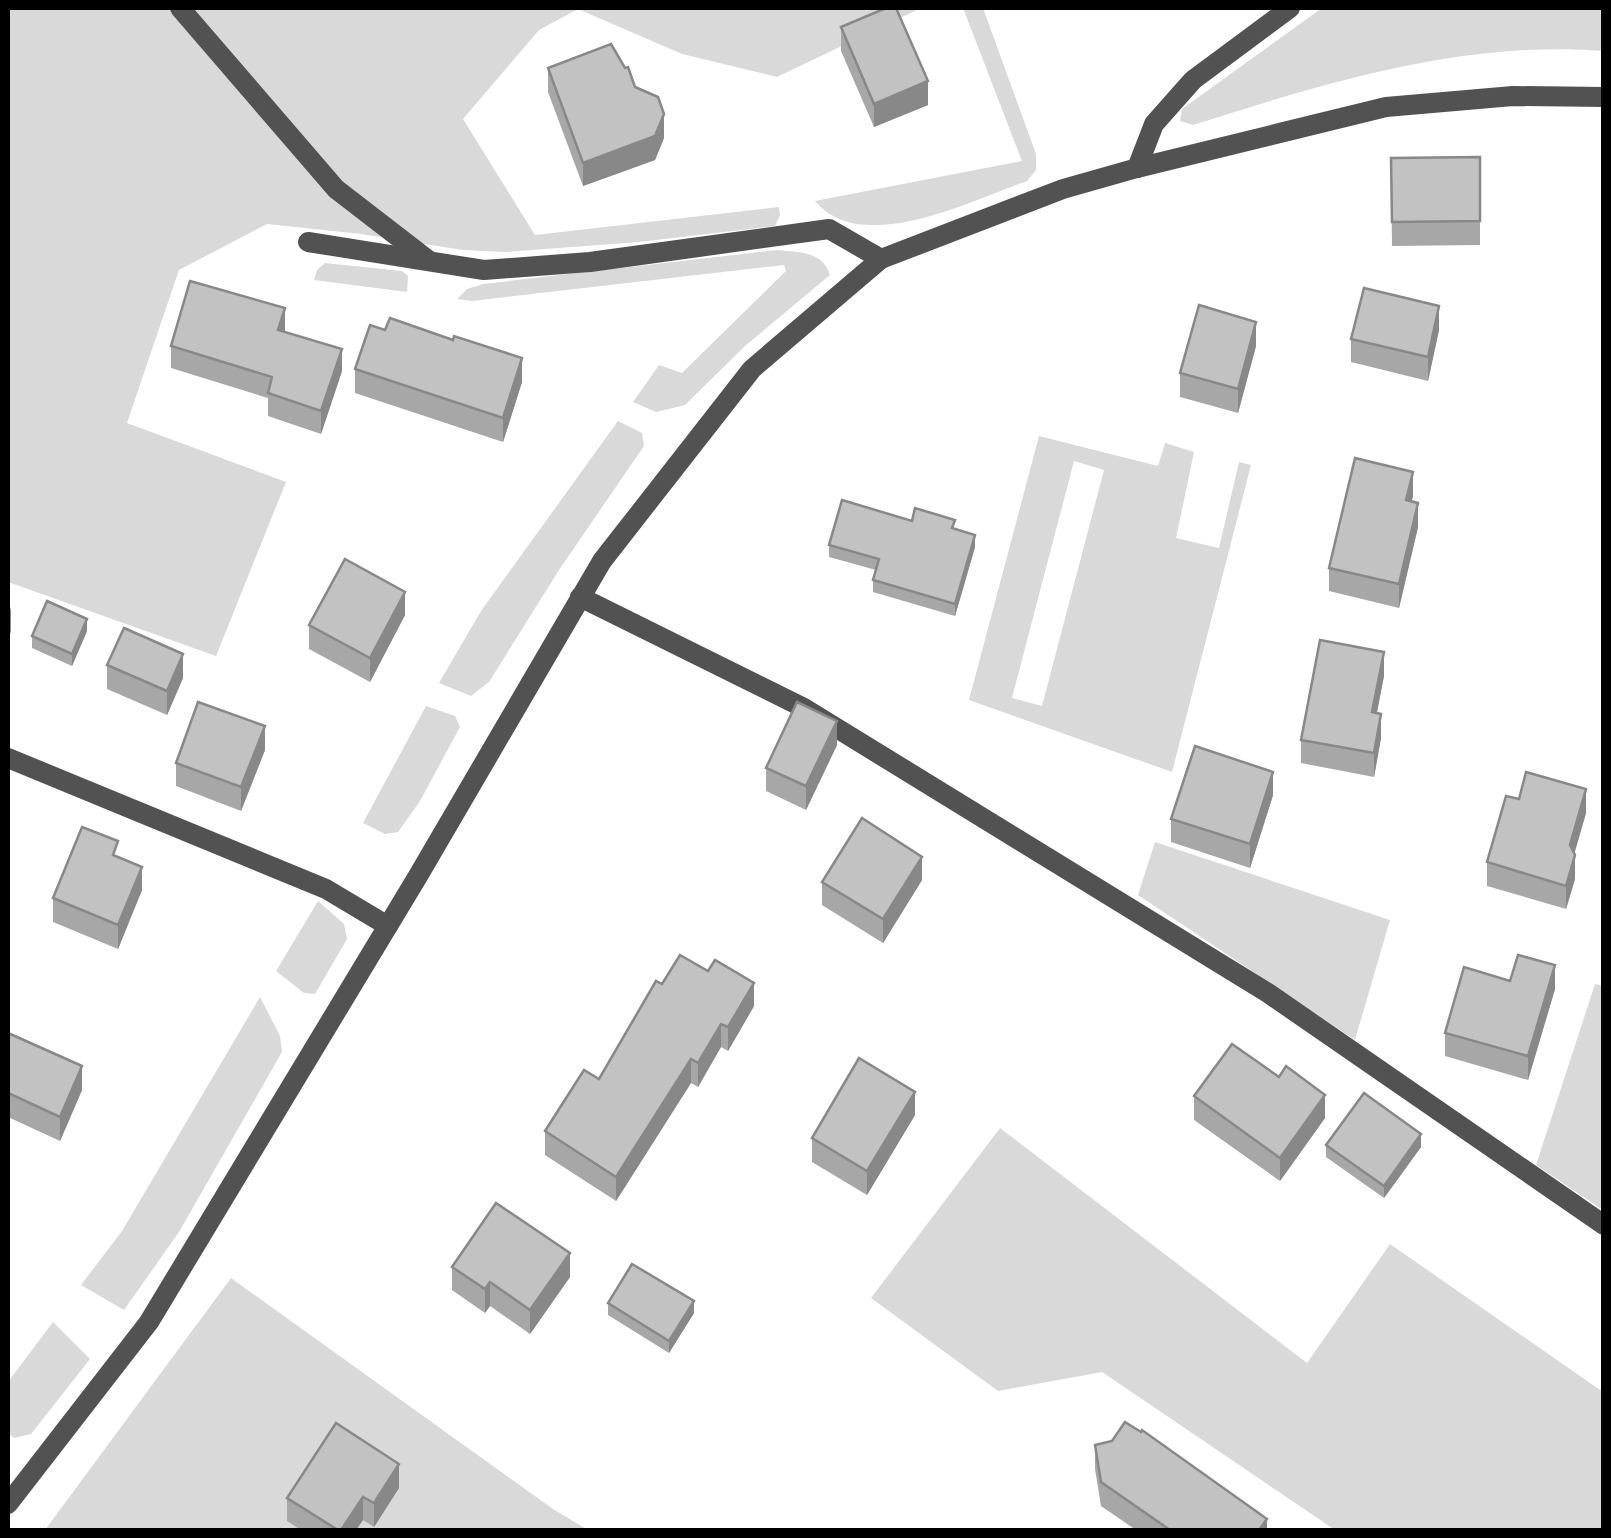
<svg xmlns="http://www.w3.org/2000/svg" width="1611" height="1538" font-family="'PT Sans',sans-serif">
	<rect width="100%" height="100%" fill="#fff"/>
	<!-- green -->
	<g fill="#d9d9d9" fill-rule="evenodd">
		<path d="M 8,8 L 921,8 L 777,77 L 682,54 L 578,9 L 539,30 L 463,119 L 535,235 L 779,207 L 780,215 L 775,226 L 639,242 L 506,252 L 463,250 L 361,234 L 267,224 L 179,270 L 127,423 L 286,482 L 216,656 L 8,582 Z"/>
		<path d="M 963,8 L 983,8 L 1036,154 L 1036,170 L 1027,181 C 970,201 862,257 815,201 L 1022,161 Z"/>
		<path d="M 1322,8 L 1603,8 L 1603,51 C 1462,40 1326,83 1193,125 L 1180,121 L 1182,109 Z"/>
		<path d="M 777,250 C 798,252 823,251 830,275 L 745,346 L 685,405 L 656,412 L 633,402 L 659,365 L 682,373 L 786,271 L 784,265 L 472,301 L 457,299 L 467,289 L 483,284 Z"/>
		<path d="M 325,263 L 402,271 L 408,276 L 407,292 L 314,280 L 317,270 Z"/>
		<path d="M 618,421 L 642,433 L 644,446 L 559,570 L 489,682 L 471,696 L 439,683 L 481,611 Z"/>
		<path d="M 1039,436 L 1158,466 L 1165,443 L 1194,452 L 1176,538 L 1219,548 L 1239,462 L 1251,465 L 1172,772 L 969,700 ZM 1074,461 L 1104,470 L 1042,706 L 1012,698 Z"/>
		<path d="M 426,706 L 455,716 L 460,727 L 420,801 L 398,832 L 385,834 L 363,823 Z"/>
		<path d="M 1155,842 L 1390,920 L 1355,1040 L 1138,895 Z"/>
		<path d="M 318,901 L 344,924 L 347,939 L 315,994 L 304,993 L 276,971 Z"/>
		<path d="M 1595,984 L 1604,986 L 1603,1210 L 1536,1165 Z"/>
		<path d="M 260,997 L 280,1036 L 282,1052 L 179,1232 L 124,1310 L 81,1285 L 122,1231 Z"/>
		<path d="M 1000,1128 L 1307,1363 L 1390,1244 L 1603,1392 L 1603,1530 L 1335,1530 L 1102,1372 L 998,1391 L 871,1298 Z"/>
		<path d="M 231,1278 L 553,1509 L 588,1530 L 45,1530 Z"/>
		<path d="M 53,1322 L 90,1359 L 31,1434 L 14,1438 L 8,1433 L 8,1382 Z"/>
	</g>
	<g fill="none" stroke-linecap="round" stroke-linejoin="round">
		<!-- service -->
		<g stroke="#525252" stroke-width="20">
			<path d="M 180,8 L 336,189 L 428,260"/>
			<path d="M 308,242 L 484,270 L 590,262 L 829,229 L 881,259"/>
			<path d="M 580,597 L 804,708 L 1268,993 L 1604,1225"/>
			<path d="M 8,758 L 326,889 L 388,926"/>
		</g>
		<!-- minor -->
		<path stroke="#525252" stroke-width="20" d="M 1137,168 L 1154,124 L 1193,80 L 1290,8"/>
		<!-- tertiary -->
		<path stroke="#525252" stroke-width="20" d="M 8,1504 L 149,1322 L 418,876 L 602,561 L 752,369 L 881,259 L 1063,189 L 1137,168 L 1386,107 L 1513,96 L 1604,97"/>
	</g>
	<!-- wall -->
	<g fill="#a7a7a7">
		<path d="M 841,27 L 928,105 L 874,127 L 841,51 Z"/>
		<path d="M 548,68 L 635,87 L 664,138 L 655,160 L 583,186 L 548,92 Z"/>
		<path d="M 1480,157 L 1480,245 L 1392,246 L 1391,158 Z"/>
		<path d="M 1439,330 L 1428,381 L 1351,362 L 1351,339 Z"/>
		<path d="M 284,332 L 342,371 L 321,434 L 268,416 L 268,398 L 171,368 L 171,346 Z"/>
		<path d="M 1256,346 L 1238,413 L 1180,397 L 1180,373 Z"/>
		<path d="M 355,369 L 522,382 L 503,442 L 355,393 Z"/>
		<path d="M 1413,496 L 1411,502 L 1418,527 L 1399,608 L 1329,591 L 1329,568 Z"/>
		<path d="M 912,521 L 955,529 L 975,547 L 955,616 L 873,592 L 873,580 L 876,570 L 829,557 L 829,545 Z"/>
		<path d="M 405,615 L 370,682 L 309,649 L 309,625 Z"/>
		<path d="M 87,631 L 72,666 L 32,648 L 32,636 Z"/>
		<path d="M 107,665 L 183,678 L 167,715 L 107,689 Z"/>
		<path d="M 1384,676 L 1377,713 L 1381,738 L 1374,777 L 1301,763 L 1301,740 Z"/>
		<path d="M 837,745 L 806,810 L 766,791 L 766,768 Z"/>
		<path d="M 265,750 L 241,811 L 176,786 L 176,763 Z"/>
		<path d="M 1273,795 L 1250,868 L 1171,842 L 1171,819 Z"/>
		<path d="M 1519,799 L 1586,813 L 1574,853 L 1575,879 L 1566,909 L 1487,886 L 1487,862 Z"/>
		<path d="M 118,857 L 142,890 L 118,949 L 53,922 L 53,898 Z"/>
		<path d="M 922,880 L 883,943 L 822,905 L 822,882 Z"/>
		<path d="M 1510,981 L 1555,989 L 1528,1080 L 1445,1056 L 1445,1033 Z"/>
		<path d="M 662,984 L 754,1006 L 728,1051 L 721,1047 L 698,1087 L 691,1083 L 616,1201 L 545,1155 L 545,1131 L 599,1079 Z"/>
		<path d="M 8,1033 L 82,1090 L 60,1141 L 8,1117 Z"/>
		<path d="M 1194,1096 L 1325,1118 L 1280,1181 L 1194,1120 Z"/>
		<path d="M 915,1115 L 867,1195 L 812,1162 L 812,1138 Z"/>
		<path d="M 1326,1145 L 1421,1147 L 1384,1198 L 1326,1157 Z"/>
		<path d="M 452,1267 L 570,1277 L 530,1334 L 490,1306 L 485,1313 L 452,1290 Z"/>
		<path d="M 608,1303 L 694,1313 L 669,1353 L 608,1315 Z"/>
		<path d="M 1095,1445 L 1267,1530 L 1136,1530 L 1101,1506 L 1095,1469 Z"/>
		<path d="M 399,1488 L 374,1527 L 363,1520 L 356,1530 L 301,1530 L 287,1521 L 287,1498 Z"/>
	</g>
	<!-- shaded-wall -->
	<g fill="#888">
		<path d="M 928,81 L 928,105 L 874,127 L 874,104 Z"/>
		<path d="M 664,114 L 664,138 L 655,160 L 583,186 L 583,163 Z"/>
		<path d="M 1439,306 L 1439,330 L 1428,381 L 1428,357 Z"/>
		<path d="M 285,308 L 285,331 L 278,353 L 278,330 Z"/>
		<path d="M 1256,322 L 1256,346 L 1238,413 L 1238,389 Z"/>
		<path d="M 342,349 L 342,371 L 321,434 L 321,411 Z"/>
		<path d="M 522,358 L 522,382 L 503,442 L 503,418 Z"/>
		<path d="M 1413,472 L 1413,496 L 1406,524 L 1406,500 Z"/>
		<path d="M 1418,503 L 1418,527 L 1399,608 L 1399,584 Z"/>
		<path d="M 975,535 L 975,547 L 955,616 L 955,604 Z"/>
		<path d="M 405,592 L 405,615 L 370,682 L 370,658 Z"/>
		<path d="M 11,607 L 11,631 L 8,640 L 8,616 Z"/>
		<path d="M 87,619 L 87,631 L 72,666 L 72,654 Z"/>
		<path d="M 1384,652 L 1384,676 L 1372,736 L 1372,712 Z"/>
		<path d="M 183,654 L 183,678 L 167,715 L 167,691 Z"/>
		<path d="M 1381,714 L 1381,738 L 1374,777 L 1374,753 Z"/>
		<path d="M 837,721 L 837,745 L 806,810 L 806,786 Z"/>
		<path d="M 265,726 L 265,750 L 241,811 L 241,787 Z"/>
		<path d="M 1273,772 L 1273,795 L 1250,868 L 1250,844 Z"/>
		<path d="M 1586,789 L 1586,813 L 1570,869 L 1570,845 Z"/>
		<path d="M 1575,855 L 1575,879 L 1566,909 L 1566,886 Z"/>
		<path d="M 922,857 L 922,880 L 883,943 L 883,919 Z"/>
		<path d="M 142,867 L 142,890 L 118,949 L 118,925 Z"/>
		<path d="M 1555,965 L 1555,989 L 1528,1080 L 1528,1056 Z"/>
		<path d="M 754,983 L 754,1006 L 728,1051 L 728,1027 Z"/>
		<path d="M 721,1024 L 721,1047 L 698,1087 L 698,1063 Z"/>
		<path d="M 691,1059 L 691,1083 L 616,1201 L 616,1177 Z"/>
		<path d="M 82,1066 L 82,1090 L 60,1141 L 60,1117 Z"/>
		<path d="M 915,1092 L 915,1115 L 867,1195 L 867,1171 Z"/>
		<path d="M 1325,1095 L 1325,1118 L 1280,1181 L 1280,1158 Z"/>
		<path d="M 1421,1134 L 1421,1147 L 1384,1198 L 1384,1186 Z"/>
		<path d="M 570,1253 L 570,1277 L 530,1334 L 530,1310 Z"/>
		<path d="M 490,1282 L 490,1306 L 485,1313 L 485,1289 Z"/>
		<path d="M 694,1301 L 694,1313 L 669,1353 L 669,1341 Z"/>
		<path d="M 399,1464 L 399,1488 L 374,1527 L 374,1503 Z"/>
		<path d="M 363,1497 L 363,1520 L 356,1530 L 341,1530 Z"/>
		<path d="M 1267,1519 L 1267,1530 L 1259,1530 Z"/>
	</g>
	<!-- building -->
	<g fill="#c2c2c2" stroke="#888" stroke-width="2.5">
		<path d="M 886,8 L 896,8 L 928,81 L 874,104 L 841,27 Z"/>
		<path d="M 611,44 L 625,68 L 628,67 L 635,87 L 658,97 L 664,114 L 655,136 L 583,163 L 548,68 Z"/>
		<path d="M 1480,157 L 1480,221 L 1392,222 L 1391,158 Z"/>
		<path d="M 190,281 L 285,308 L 278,330 L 342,349 L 321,411 L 268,393 L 272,377 L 171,346 Z"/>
		<path d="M 1364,288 L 1439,306 L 1428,357 L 1351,339 Z"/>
		<path d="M 1199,305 L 1256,322 L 1238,389 L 1180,373 Z"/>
		<path d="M 390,318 L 453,340 L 454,336 L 522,358 L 503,418 L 355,369 L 370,325 L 385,330 Z"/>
		<path d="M 1355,458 L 1413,472 L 1406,500 L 1418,503 L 1399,584 L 1329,568 Z"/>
		<path d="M 842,500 L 912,521 L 915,508 L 955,520 L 952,528 L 975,535 L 955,604 L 873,580 L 879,559 L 829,545 Z"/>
		<path d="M 345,559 L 405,592 L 370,658 L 309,625 Z"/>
		<path d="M 47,601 L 87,619 L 72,654 L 32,636 Z"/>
		<path d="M 124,628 L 183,654 L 167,691 L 107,665 Z"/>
		<path d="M 1320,640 L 1384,652 L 1372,712 L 1381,714 L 1374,753 L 1301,740 Z"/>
		<path d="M 198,702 L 265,726 L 241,787 L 176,763 Z"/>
		<path d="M 797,702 L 837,721 L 806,786 L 766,768 Z"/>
		<path d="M 1195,746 L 1273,772 L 1250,844 L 1171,819 Z"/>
		<path d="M 1526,772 L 1586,789 L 1570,845 L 1575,855 L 1566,886 L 1487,862 L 1506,796 L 1519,799 Z"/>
		<path d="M 862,818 L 922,857 L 883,919 L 822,882 Z"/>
		<path d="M 82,827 L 118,841 L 113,855 L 142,867 L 118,925 L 53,898 Z"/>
		<path d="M 680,955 L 708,971 L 715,960 L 754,983 L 728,1027 L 721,1024 L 698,1063 L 691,1059 L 616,1177 L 545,1131 L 584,1070 L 599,1079 L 656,981 L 662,984 Z"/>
		<path d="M 1518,955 L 1555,965 L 1528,1056 L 1445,1033 L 1464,967 L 1510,981 Z"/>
		<path d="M 8,1033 L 82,1066 L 60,1117 L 8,1093 Z"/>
		<path d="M 1232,1044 L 1279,1077 L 1286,1066 L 1325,1095 L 1280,1158 L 1194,1096 Z"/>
		<path d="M 859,1058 L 915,1092 L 867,1171 L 812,1138 Z"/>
		<path d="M 1364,1093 L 1421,1134 L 1384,1186 L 1326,1145 Z"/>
		<path d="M 496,1203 L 570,1253 L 530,1310 L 490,1282 L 485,1289 L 452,1267 Z"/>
		<path d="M 632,1264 L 694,1301 L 669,1341 L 608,1303 Z"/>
		<path d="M 1125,1422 L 1141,1432 L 1142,1430 L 1267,1519 L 1259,1530 L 1170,1530 L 1101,1482 L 1095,1445 L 1112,1441 Z"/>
		<path d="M 336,1423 L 399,1464 L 374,1503 L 363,1497 L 341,1530 L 338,1530 L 287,1498 Z"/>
	</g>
	<!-- border -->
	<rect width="1611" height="1538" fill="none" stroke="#000000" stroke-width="20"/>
</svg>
